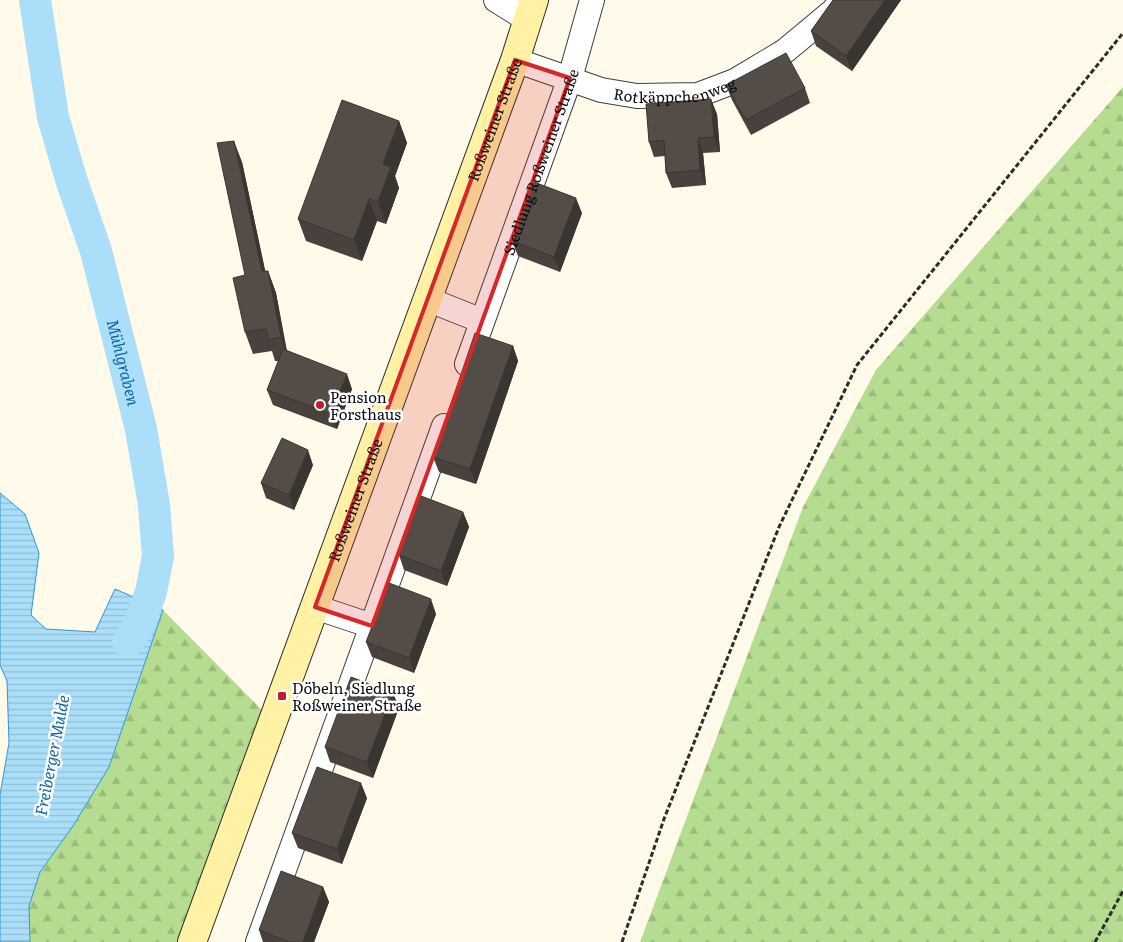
<svg xmlns="http://www.w3.org/2000/svg" width="1123" height="942" font-family="Literata,serif">
	<defs>
		<pattern id="forest-firs" width="22" height="20" patternUnits="userSpaceOnUse" patternTransform="scale(1.25)"><rect width="22" height="20" fill="#b5dc90"/><path d="M5 1l3.5 6h-7zM16 11l3.5 6h-7z" fill="#9abb7b"/></pattern>
		<pattern id="water-rules" width="6" height="5" patternUnits="userSpaceOnUse" patternTransform="scale(1.25)"><rect width="6" height="5" fill="#abdef9"/><path d="M0 2.5h6" fill="none" stroke="#92bdd4"/></pattern>
	</defs>
	<rect width="100%" height="100%" fill="#fffae9"/>
	<!-- forest -->
	<g fill="url(#forest-firs)">
		<path d="M 1123,87 L 1123,942 L 640,942 L 803,507 L 876,370 Z"/>
		<path d="M 163,610 L 263,711 L 178,942 L 30,942 L 29,906 L 40,872 L 73,826 L 109,767 Z"/>
	</g>
	<!-- water -->
	<path fill="url(#water-rules)" stroke="#2e97d4" d="M 0,493 L 25,514 L 39,553 L 31,615 L 46,629 L 95,632 L 115,589 L 163,610 L 109,767 L 73,826 L 40,872 L 29,906 L 30,942 L 0,942 L 0,795 L 9,743 L 7,681 L 0,665 Z"/>
	<g fill="none" stroke-linecap="round" stroke-linejoin="round">
		<!-- canal -->
		<path stroke="#abdef9" stroke-width="32" id="s1" d="M 35,0 L 53,117 L 71,179 L 96,251 L 141,429 L 154,505 L 158,556 L 151,592 L 140,622 L 128,642"/>
		<defs>
			<g id="minor">
				<path d="M 496,0 L 528,20"/>
				<path id="s2" d="M 515,60 L 601,90 L 637,96 L 698,95 L 735,81 L 785,51 L 833,11 L 842,0"/>
				<path d="M 427,299 L 482,321"/>
				<path id="s3" d="M 467,364 L 570,78 L 592,0"/>
				<path d="M 315,607 L 372,626"/>
				<path d="M 258,942 L 444,426"/>
			</g>
			<g id="secondary">
				<path id="s4" d="M 192,942 L 515,60 L 534,0"/>
			</g>
		</defs>
		<!-- minor casing -->
		<use href="#minor" stroke="#3e3e3e" stroke-width="26"/>
		<!-- secondary casing -->
		<use href="#secondary" stroke="#2d2d2d" stroke-width="30"/>
		<!-- path -->
		<g stroke="#2d2d2d" stroke-width="3" stroke-dasharray="5 2.5" stroke-linecap="butt">
			<path d="M 622,942 L 664,819 L 779,527 L 857,365 L 1123,33"/>
			<path d="M 1095,942 L 1123,891"/>
		</g>
		<!-- minor -->
		<use href="#minor" stroke="#fff" stroke-width="24"/>
		<!-- secondary -->
		<use href="#secondary" stroke="#fff2a4" stroke-width="28"/>
	</g>
	<!-- wall -->
	<g fill="#48413d">
		<path d="M 833,0 L 901,0 L 852,71 L 816,46 L 811,31 Z"/>
		<path d="M 726,85 L 805,88 L 810,103 L 751,135 L 732,100 Z"/>
		<path d="M 717,114 L 720,152 L 703,153 L 706,185 L 672,188 L 666,173 L 665,156 L 654,157 L 649,142 Z"/>
		<path d="M 399,121 L 407,143 L 395,176 L 399,188 L 386,224 L 377,221 L 362,261 L 306,241 L 298,219 Z"/>
		<path d="M 242,162 L 265,271 L 268,271 L 276,293 L 287,351 L 352,389 L 337,429 L 273,405 L 267,390 L 278,361 L 275,361 L 272,351 L 253,354 L 245,332 L 245,275 Z"/>
		<path d="M 582,213 L 560,272 L 518,256 L 512,241 Z"/>
		<path d="M 513,346 L 518,361 L 476,484 L 439,472 L 433,457 Z"/>
		<path d="M 313,465 L 294,510 L 266,498 L 261,483 Z"/>
		<path d="M 463,512 L 469,527 L 447,586 L 404,570 L 399,555 Z"/>
		<path d="M 436,614 L 414,673 L 372,657 L 366,642 Z"/>
		<path d="M 393,693 L 399,708 L 373,778 L 330,762 L 325,747 Z"/>
		<path d="M 367,798 L 342,864 L 298,848 L 292,833 Z"/>
		<path d="M 323,887 L 329,902 L 314,942 L 263,942 L 259,930 Z"/>
	</g>
	<!-- shaded-wall -->
	<g fill="#3b3532">
		<path d="M 885,0 L 901,0 L 852,71 L 846,56 Z"/>
		<path d="M 711,99 L 717,114 L 720,152 L 714,137 Z"/>
		<path d="M 399,121 L 407,143 L 395,176 L 399,188 L 386,224 L 378,202 L 383,164 Z"/>
		<path d="M 698,138 L 703,153 L 706,185 L 700,170 Z"/>
		<path d="M 234,141 L 242,162 L 270,293 L 262,271 Z"/>
		<path d="M 576,198 L 582,213 L 560,272 L 554,257 Z"/>
		<path d="M 369,199 L 377,221 L 362,261 L 354,240 Z"/>
		<path d="M 268,271 L 276,293 L 288,359 L 281,337 Z"/>
		<path d="M 513,346 L 518,361 L 476,484 L 470,469 Z"/>
		<path d="M 347,374 L 352,389 L 337,429 L 331,414 Z"/>
		<path d="M 308,450 L 313,465 L 294,510 L 289,495 Z"/>
		<path d="M 463,512 L 469,527 L 447,586 L 441,571 Z"/>
		<path d="M 431,599 L 436,614 L 414,673 L 409,658 Z"/>
		<path d="M 393,693 L 399,708 L 373,778 L 367,762 Z"/>
		<path d="M 361,783 L 367,798 L 342,864 L 337,849 Z"/>
		<path d="M 323,887 L 329,902 L 314,942 L 303,942 Z"/>
	</g>
	<!-- building -->
	<g fill="#544c47" stroke="#3b3532">
		<path d="M 833,0 L 885,0 L 846,56 L 811,31 Z"/>
		<path d="M 786,53 L 805,88 L 746,120 L 726,85 Z"/>
		<path d="M 711,99 L 714,137 L 698,138 L 700,170 L 666,173 L 664,140 L 649,142 L 646,104 Z"/>
		<path d="M 342,100 L 399,121 L 383,164 L 391,167 L 378,202 L 369,199 L 354,240 L 298,219 Z"/>
		<path d="M 234,141 L 262,271 L 268,271 L 281,337 L 268,340 L 266,329 L 245,332 L 233,278 L 245,275 L 217,143 Z"/>
		<path d="M 534,182 L 576,198 L 554,257 L 512,241 Z"/>
		<path d="M 475,333 L 513,346 L 470,469 L 433,457 Z"/>
		<path d="M 283,349 L 347,374 L 331,414 L 267,390 Z"/>
		<path d="M 282,438 L 308,450 L 289,495 L 261,483 Z"/>
		<path d="M 421,496 L 463,512 L 441,571 L 399,555 Z"/>
		<path d="M 389,583 L 431,599 L 409,658 L 366,642 Z"/>
		<path d="M 351,677 L 393,693 L 367,762 L 325,747 Z"/>
		<path d="M 317,767 L 361,783 L 337,849 L 292,833 Z"/>
		<path d="M 281,871 L 323,887 L 303,942 L 289,942 L 259,930 Z"/>
	</g>
	<!-- marked area -->
	<path fill="#d62828" fill-opacity="0.2" stroke="#d62828" stroke-width="4" stroke-linejoin="round" d="M 515,60 L 570,78 L 372,626 L 315,607 Z"/>
	<!-- markers -->
	<g fill="#c21d29" stroke="#fff" stroke-width="2">
		<circle cx="320" cy="405" r="5"/>
		<rect x="277" y="691" width="10" height="10" rx="2.5"/>
	</g>
	<g text-anchor="middle" dominant-baseline="central" stroke-width="5" stroke-linejoin="round" paint-order="stroke">
		<!-- street labels -->
		<g font-size="15" fill="#0b0b0b" stroke="#fff">
			<text stroke="none"><textPath href="#s2" startOffset="166">Rotkäppchenweg</textPath></text>
			<text stroke="none"><textPath href="#s4" startOffset="876">Roßweiner Straße</textPath></text>
			<text stroke="none"><textPath href="#s3" startOffset="215">Siedlung Roßweiner Straße</textPath></text>
			<text stroke="none"><textPath href="#s4" startOffset="471">Roßweiner Straße</textPath></text>
		</g>
		<!-- poi labels -->
		<g font-size="15" fill="#0b0b0b" stroke="#fff" text-anchor="start">
			<text x="330" y="396">Pension<tspan x="330" dy="17">Forsthaus</tspan></text>
			<text x="292" y="687">Döbeln, Siedlung<tspan x="292" dy="17">Roßweiner Straße</tspan></text>
		</g>
		<!-- water labels -->
		<g font-size="16" font-style="italic" fill="#0f66a2" stroke="#fff">
			<text stroke="none"><textPath href="#s1" startOffset="374">Mühlgraben</textPath></text>
			<text transform="translate(51 755) rotate(-79)">Freiberger Mulde</text>
		</g>
	</g>
</svg>
